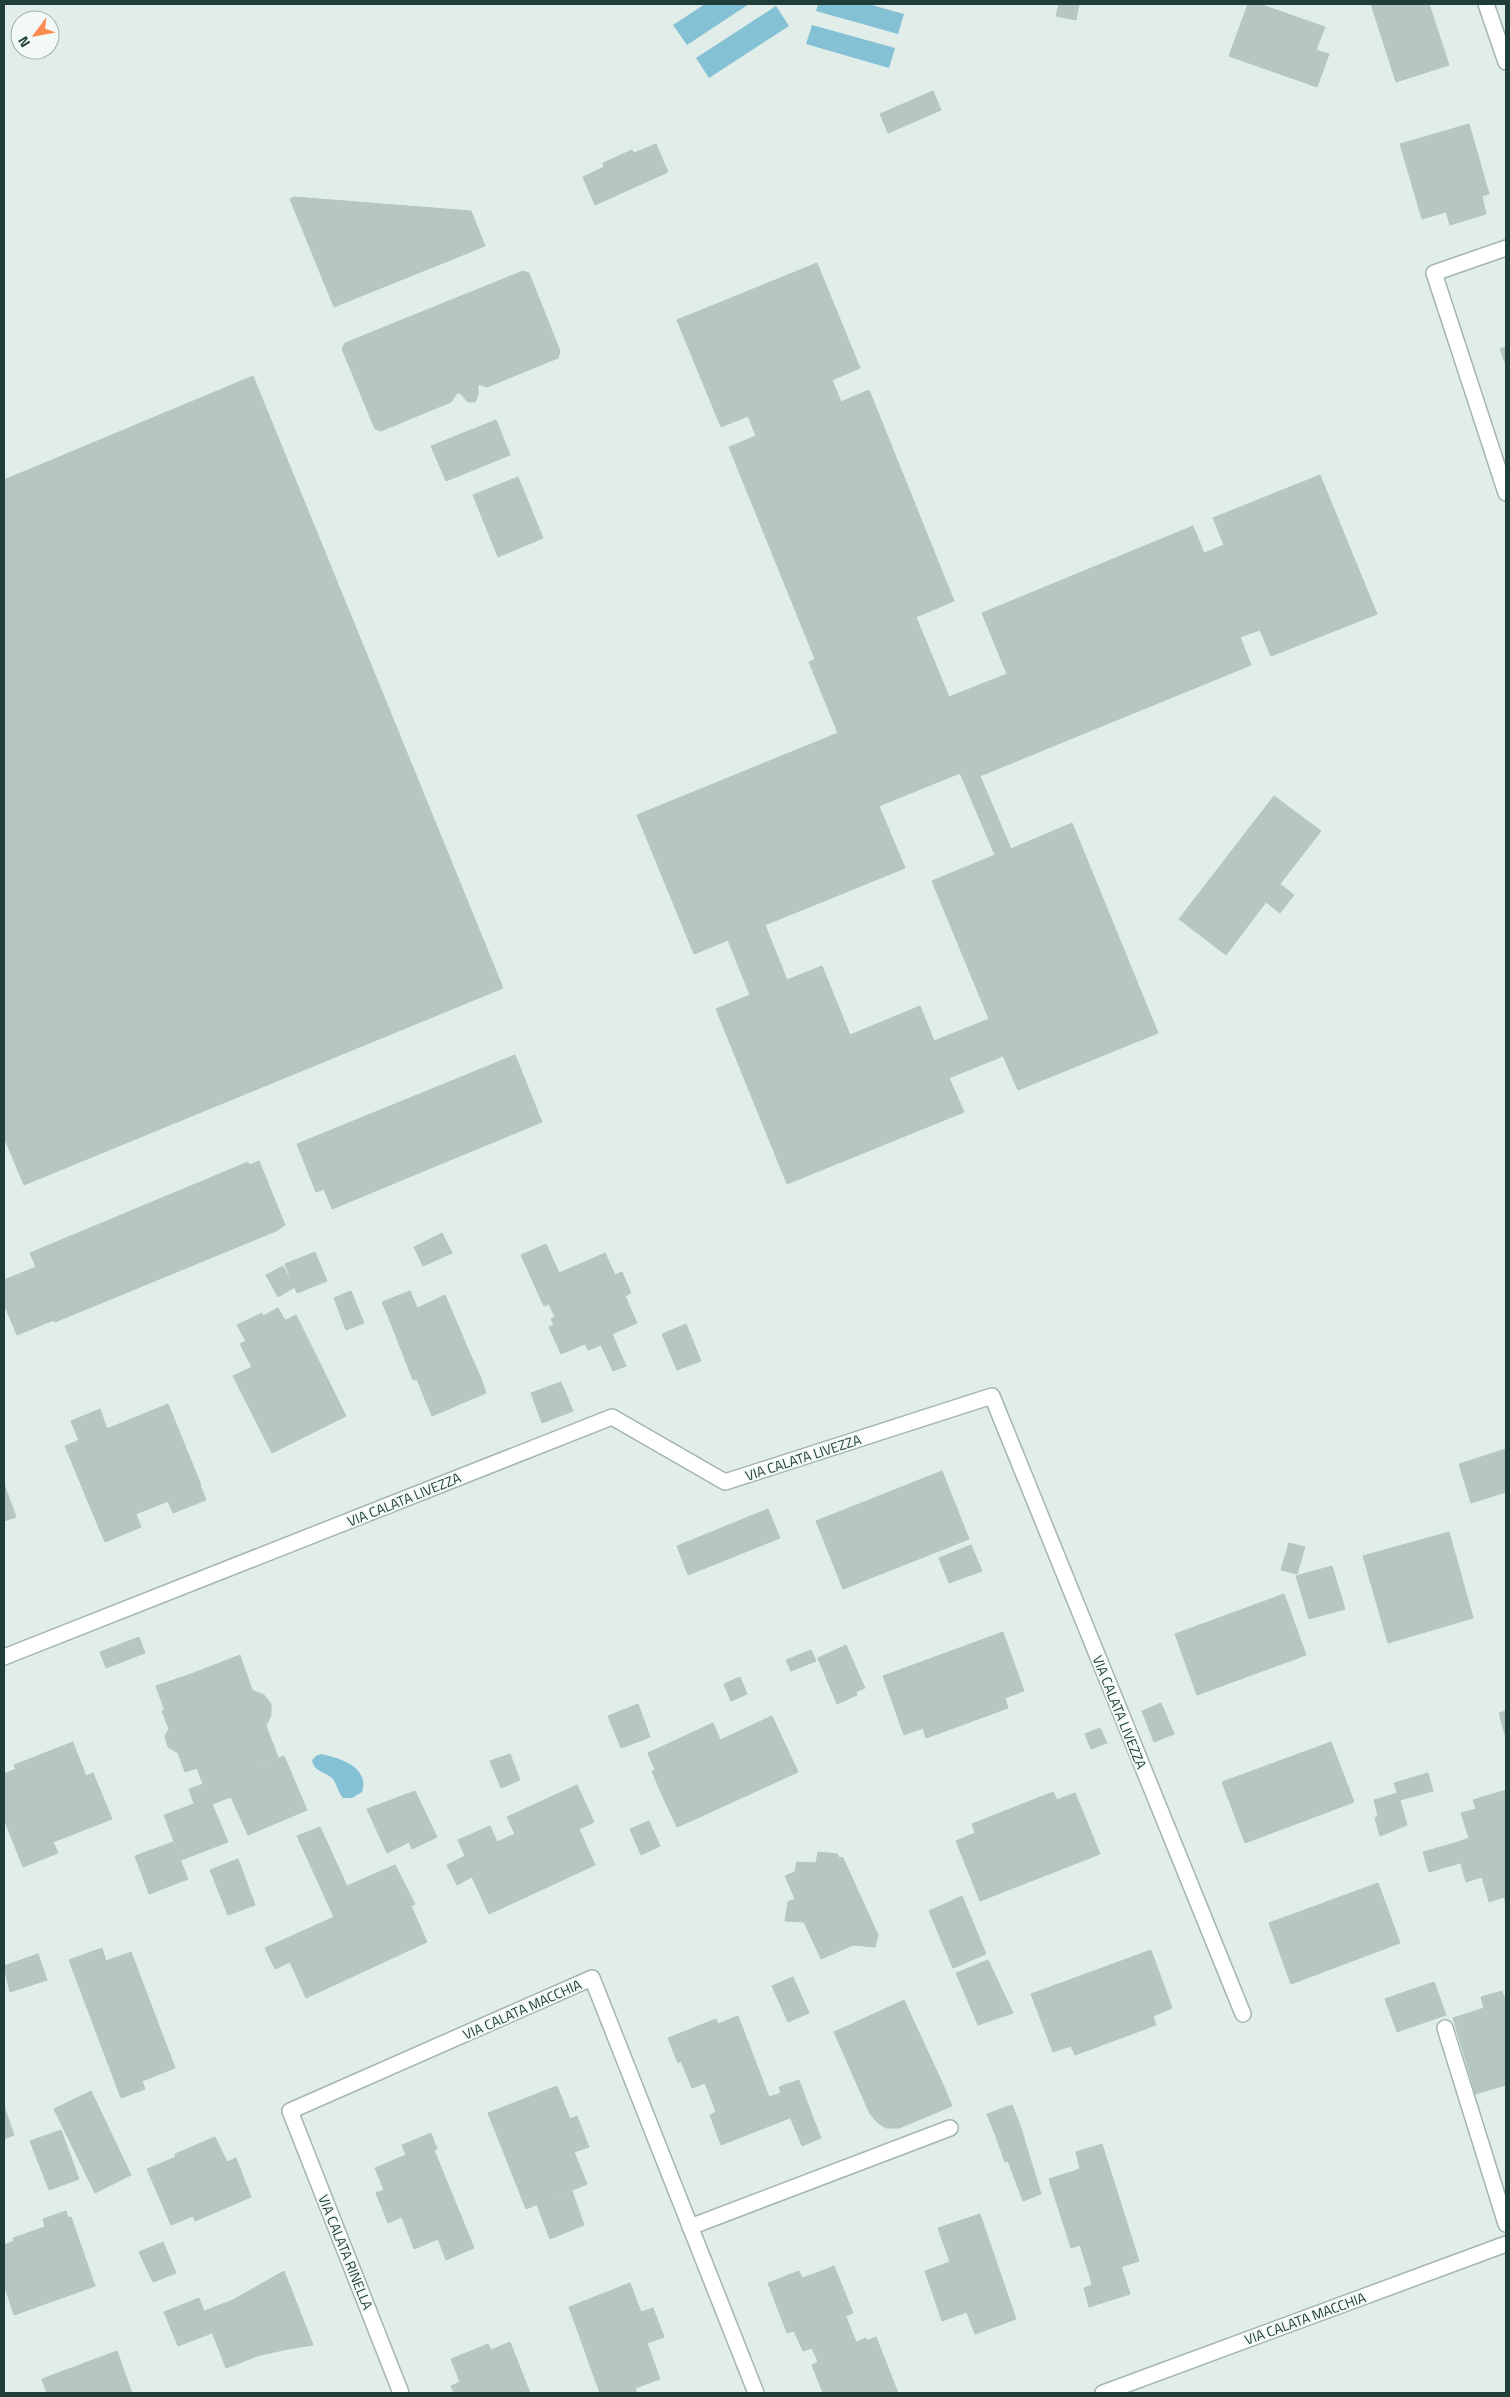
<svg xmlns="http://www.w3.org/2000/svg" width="1510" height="2397" font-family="'Titillium Web',sans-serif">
	<rect width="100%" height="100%" fill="#e1ede9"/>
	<!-- water -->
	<g fill="#85c1d5">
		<path d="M 705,4 L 749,4 L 687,45 L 673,25 Z"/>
		<path d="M 818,4 L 868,4 L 904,14 L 898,34 L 816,11 Z"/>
		<path d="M 776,6 L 789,26 L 709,78 L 696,58 Z"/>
		<path d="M 812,25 L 895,48 L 889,68 L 806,44 Z"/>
		<path d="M 321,1754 C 340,1758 370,1767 362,1792 L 352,1798 L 343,1798 C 338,1792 337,1785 333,1779 C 326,1771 314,1773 312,1760 L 316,1756 Z"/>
	</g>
	<!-- building -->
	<g fill="#b6c7c2" stroke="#b3c7c0" fill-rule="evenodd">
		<path d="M 1059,4 L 1079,4 L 1076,20 L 1056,16 Z"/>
		<path d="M 1248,4 L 1259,4 L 1325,27 L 1316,50 L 1329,54 L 1317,87 L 1229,56 Z"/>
		<path d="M 1371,4 L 1429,4 L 1449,65 L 1396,82 Z"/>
		<path d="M 933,91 L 941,110 L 888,133 L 880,114 Z"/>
		<path d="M 1469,124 L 1489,194 L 1482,196 L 1486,214 L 1450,225 L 1446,212 L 1422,219 L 1400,144 Z"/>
		<path d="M 656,144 L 668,172 L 595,205 L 583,177 L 604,167 L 603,163 L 632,150 L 634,153 Z"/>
		<path d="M 294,197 L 471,211 L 485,246 L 334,307 L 290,199 Z"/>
		<path d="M 817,263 L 860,368 L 832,380 L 841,402 L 869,390 L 954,601 L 916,617 L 949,697 L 1007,674 L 982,613 L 1193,526 L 1204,553 L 1224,545 L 1213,518 L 1320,475 L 1377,614 L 1271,656 L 1260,630 L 1240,637 L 1251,665 L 980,776 L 1011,849 L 1072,823 L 1158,1033 L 1018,1090 L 1003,1056 L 949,1078 L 964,1112 L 787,1184 L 716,1009 L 750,995 L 728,940 L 694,954 L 637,815 L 838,733 L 809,662 L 815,659 L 729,447 L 756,436 L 748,416 L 721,427 L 677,320 ZM 960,773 L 995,855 L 932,881 L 989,1019 L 934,1041 L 920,1006 L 850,1035 L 822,966 L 787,980 L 765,925 L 905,868 L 879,806 Z"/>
		<path d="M 523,271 L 529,273 L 560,351 L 558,358 L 487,387 L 478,384 L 478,395 L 475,402 L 468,402 L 460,393 L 457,393 L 451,402 L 381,431 L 375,429 L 342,349 L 345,343 Z"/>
		<path d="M 1506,347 L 1506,365 L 1500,349 Z"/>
		<path d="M 253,376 L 503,988 L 24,1185 L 4,1137 L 4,1092 L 15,1119 L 26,1114 L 36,1139 L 48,1133 L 58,1157 L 462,992 L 452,967 L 465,961 L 457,940 L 468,935 L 455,905 L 444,910 L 434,885 L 421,890 L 412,867 L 394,874 L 351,767 L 367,760 L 357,736 L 370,731 L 360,706 L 371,702 L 359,674 L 349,678 L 339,654 L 327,659 L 317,636 L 300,643 L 256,536 L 273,529 L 263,506 L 276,500 L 265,475 L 277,471 L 265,442 L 255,447 L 244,422 L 232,427 L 222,404 L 4,493 L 4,480 Z"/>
		<path d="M 222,404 L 232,427 L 244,422 L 255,447 L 265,442 L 277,471 L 265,475 L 276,500 L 263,506 L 273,529 L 256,536 L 300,643 L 317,636 L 327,659 L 339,654 L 349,678 L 359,674 L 371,702 L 360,706 L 370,731 L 357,736 L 367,760 L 351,767 L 394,874 L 412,867 L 421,890 L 434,885 L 444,910 L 455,905 L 468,935 L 457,940 L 465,961 L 452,967 L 462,992 L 58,1157 L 48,1133 L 36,1139 L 26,1114 L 15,1119 L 4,1092 L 4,1090 L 15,1086 L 4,1061 L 17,1056 L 7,1032 L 23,1026 L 4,979 L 4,493 Z"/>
		<path d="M 496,420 L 510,455 L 446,481 L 431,446 Z"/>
		<path d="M 518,477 L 543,538 L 498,557 L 473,495 Z"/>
		<path d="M 1274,796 L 1321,831 L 1280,884 L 1294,895 L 1280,913 L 1266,902 L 1226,955 L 1179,919 Z"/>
		<path d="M 4,979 L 23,1026 L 7,1032 L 17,1056 L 4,1061 L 15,1086 L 4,1090 Z"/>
		<path d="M 515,1055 L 542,1122 L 332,1209 L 324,1189 L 316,1192 L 297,1144 Z"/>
		<path d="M 259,1161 L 285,1225 L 276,1231 L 55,1322 L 54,1320 L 17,1335 L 4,1304 L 4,1280 L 36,1267 L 30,1253 L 248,1162 L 249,1165 Z"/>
		<path d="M 442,1233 L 452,1253 L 423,1266 L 414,1247 Z"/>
		<path d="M 546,1244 L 559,1273 L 534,1284 L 521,1255 Z"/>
		<path d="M 315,1252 L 327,1281 L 297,1293 L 285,1264 Z"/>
		<path d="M 605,1253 L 615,1275 L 622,1272 L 631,1293 L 625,1296 L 637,1323 L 612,1334 L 626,1366 L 613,1371 L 601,1345 L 588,1350 L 585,1344 L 561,1354 L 549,1327 L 554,1325 L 551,1319 L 555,1317 L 549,1304 L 544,1306 L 534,1284 Z"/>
		<path d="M 283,1266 L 295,1287 L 278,1297 L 266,1275 Z"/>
		<path d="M 351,1291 L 364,1323 L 346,1330 L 334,1298 Z"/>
		<path d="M 410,1291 L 418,1310 L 390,1321 L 382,1302 Z"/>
		<path d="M 445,1295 L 471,1356 L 445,1367 L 452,1385 L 424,1397 L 417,1379 L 413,1380 L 390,1321 Z"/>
		<path d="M 278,1308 L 285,1320 L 246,1341 L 237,1325 L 262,1313 L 263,1316 Z"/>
		<path d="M 296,1315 L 346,1416 L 272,1453 L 233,1376 L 252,1367 L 240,1344 Z"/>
		<path d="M 686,1324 L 701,1361 L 677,1370 L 662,1334 Z"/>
		<path d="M 471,1356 L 481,1378 L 454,1389 L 445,1367 Z"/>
		<path d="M 481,1378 L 486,1393 L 432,1416 L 424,1397 L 452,1385 L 454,1389 Z"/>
		<path d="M 561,1382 L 573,1411 L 542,1423 L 531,1393 Z"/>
		<path d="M 168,1404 L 201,1485 L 167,1498 L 165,1493 L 131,1506 L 134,1514 L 99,1528 L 65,1446 Z"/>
		<path d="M 100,1409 L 107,1429 L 79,1441 L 71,1421 Z"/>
		<path d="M 1506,1449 L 1506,1492 L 1471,1503 L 1459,1464 Z"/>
		<path d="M 942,1471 L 969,1539 L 843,1589 L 816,1521 Z"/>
		<path d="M 4,1484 L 16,1517 L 4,1521 Z"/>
		<path d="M 200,1485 L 206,1500 L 173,1513 L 168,1501 L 136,1514 L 141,1527 L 105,1542 L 99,1528 L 134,1514 L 131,1506 L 165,1493 L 167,1498 Z"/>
		<path d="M 768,1509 L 780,1538 L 688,1575 L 677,1546 Z"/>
		<path d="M 1449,1532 L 1473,1618 L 1388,1643 L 1363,1556 Z"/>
		<path d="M 1289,1543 L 1305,1547 L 1297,1574 L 1281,1570 Z"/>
		<path d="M 971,1545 L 982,1571 L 949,1583 L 939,1558 Z"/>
		<path d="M 1332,1566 L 1345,1609 L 1309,1619 L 1296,1576 Z"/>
		<path d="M 1284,1594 L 1306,1655 L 1197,1695 L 1175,1634 Z"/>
		<path d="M 1003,1632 L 1024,1691 L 1005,1698 L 1008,1708 L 926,1738 L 923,1728 L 904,1735 L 883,1676 Z"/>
		<path d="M 139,1637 L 145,1653 L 106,1668 L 100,1652 Z"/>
		<path d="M 846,1645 L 859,1675 L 830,1687 L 818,1658 Z"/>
		<path d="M 811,1650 L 816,1661 L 791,1671 L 786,1660 Z"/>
		<path d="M 240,1655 L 252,1690 L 264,1695 L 271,1704 L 271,1715 L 266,1726 L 278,1757 L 231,1775 L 239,1794 L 212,1804 L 228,1842 L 181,1860 L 164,1815 L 194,1804 L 189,1789 L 203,1784 L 197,1768 L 185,1772 L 178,1753 L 168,1747 L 165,1736 L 169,1729 L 162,1711 L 199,1697 L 191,1674 Z"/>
		<path d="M 191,1674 L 199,1697 L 165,1711 L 156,1686 Z"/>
		<path d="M 859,1675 L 865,1688 L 856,1692 L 857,1695 L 837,1704 L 830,1687 Z"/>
		<path d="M 740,1677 L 747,1694 L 731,1701 L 724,1684 Z"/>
		<path d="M 1161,1703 L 1174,1734 L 1154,1742 L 1142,1711 Z"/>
		<path d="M 638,1704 L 650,1737 L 621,1748 L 608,1716 Z"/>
		<path d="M 1506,1711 L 1506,1738 L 1499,1713 Z"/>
		<path d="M 772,1716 L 798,1772 L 693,1820 L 677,1785 L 661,1793 L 652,1771 L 655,1770 L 648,1753 L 713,1723 L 720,1740 Z"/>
		<path d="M 1100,1728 L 1107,1743 L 1091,1749 L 1085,1734 Z"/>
		<path d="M 73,1742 L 75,1748 L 47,1759 L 50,1767 L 19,1779 L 27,1799 L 4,1808 L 4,1774 L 16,1769 L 14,1765 Z"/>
		<path d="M 1331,1742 L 1354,1802 L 1245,1843 L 1222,1782 Z"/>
		<path d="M 75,1748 L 86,1776 L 93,1773 L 112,1819 L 53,1842 L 58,1853 L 23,1867 L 4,1819 L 4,1808 L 27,1799 L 19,1779 L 50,1767 L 47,1759 Z"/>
		<path d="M 510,1754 L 520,1780 L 501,1788 L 490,1761 Z"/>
		<path d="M 284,1756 L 307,1810 L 248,1835 L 231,1797 L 239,1794 L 231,1775 Z"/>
		<path d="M 1428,1773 L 1433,1791 L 1400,1800 L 1394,1783 Z"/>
		<path d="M 577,1785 L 594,1822 L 579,1829 L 595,1865 L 489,1914 L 472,1877 L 457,1885 L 447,1865 L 465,1856 L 458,1840 L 490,1826 L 497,1842 L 515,1834 L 507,1817 Z"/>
		<path d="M 677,1785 L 693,1820 L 677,1827 L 661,1793 Z"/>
		<path d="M 1506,1790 L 1506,1905 L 1504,1897 L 1489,1902 L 1482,1877 L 1466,1882 L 1455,1843 L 1469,1838 L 1461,1813 L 1476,1809 L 1473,1800 Z"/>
		<path d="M 415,1791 L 437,1837 L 412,1849 L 409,1842 L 387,1853 L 367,1809 Z"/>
		<path d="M 1053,1792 L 1057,1800 L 1075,1793 L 1100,1854 L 980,1901 L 956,1841 L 975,1833 L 972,1824 Z"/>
		<path d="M 1398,1793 L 1407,1825 L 1380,1836 L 1375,1818 L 1378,1816 L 1374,1800 Z"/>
		<path d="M 649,1821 L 660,1846 L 641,1855 L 630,1829 Z"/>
		<path d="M 320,1827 L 347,1886 L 395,1865 L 415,1904 L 411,1906 L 427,1942 L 306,1998 L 290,1962 L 275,1969 L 265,1948 L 334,1917 L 297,1836 Z"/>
		<path d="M 173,1842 L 188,1879 L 149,1894 L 135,1856 Z"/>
		<path d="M 1455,1843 L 1460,1863 L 1429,1872 L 1423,1852 Z"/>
		<path d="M 818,1852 L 838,1854 L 838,1857 L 843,1858 L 878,1935 L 875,1947 L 853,1945 L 821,1959 L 804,1922 L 785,1921 L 788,1902 L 795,1899 L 785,1876 L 795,1872 L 797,1862 L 816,1863 Z"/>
		<path d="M 238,1859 L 255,1905 L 228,1915 L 210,1870 Z"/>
		<path d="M 1378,1883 L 1400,1943 L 1291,1984 L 1269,1923 Z"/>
		<path d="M 962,1896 L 986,1954 L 953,1968 L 929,1911 Z"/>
		<path d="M 102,1948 L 106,1961 L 131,1952 L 175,2068 L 142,2081 L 145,2089 L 121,2098 L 69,1960 Z"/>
		<path d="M 1151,1950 L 1172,2008 L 1153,2016 L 1156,2025 L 1075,2055 L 1071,2046 L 1053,2052 L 1031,1994 Z"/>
		<path d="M 38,1954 L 47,1980 L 10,1992 L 4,1966 Z"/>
		<path d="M 988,1960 L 1013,2013 L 978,2025 L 956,1973 Z"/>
		<path d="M 793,1977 L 809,2013 L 788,2022 L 772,1986 Z"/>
		<path d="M 1434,1982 L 1446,2015 L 1414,2026 L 1402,1993 Z"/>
		<path d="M 1502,1991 L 1506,2002 L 1506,2063 L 1470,2075 L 1453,2018 L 1484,2008 L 1481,1997 Z"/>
		<path d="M 1402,1993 L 1414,2026 L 1397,2032 L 1385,1999 Z"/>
		<path d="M 904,2000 L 945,2089 L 915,2103 L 913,2100 L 895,2108 L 880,2075 L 867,2081 L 854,2052 L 863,2048 L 852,2024 Z"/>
		<path d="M 738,2016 L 769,2097 L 781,2093 L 779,2087 L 799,2080 L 810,2110 L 721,2145 L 710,2115 L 716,2112 L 705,2083 L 692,2088 L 681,2061 L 678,2063 L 668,2038 L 716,2019 L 718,2024 Z"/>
		<path d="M 852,2024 L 863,2048 L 854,2052 L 867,2081 L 880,2075 L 895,2108 L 913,2100 L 915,2103 L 945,2089 L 952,2106 L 899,2128 L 886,2128 L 878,2123 L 870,2114 L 834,2032 Z"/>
		<path d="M 1506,2063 L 1506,2085 L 1475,2094 L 1470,2075 Z"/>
		<path d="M 557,2086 L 570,2119 L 577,2116 L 589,2147 L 574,2152 L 587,2184 L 526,2209 L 488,2113 Z"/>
		<path d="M 91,2091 L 131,2175 L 95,2193 L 54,2109 Z"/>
		<path d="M 1012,2105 L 1020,2125 L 995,2134 L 987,2114 Z"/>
		<path d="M 4,2106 L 14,2135 L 4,2139 Z"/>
		<path d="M 810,2110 L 821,2138 L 802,2146 L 790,2117 Z"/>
		<path d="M 1020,2125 L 1041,2194 L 1023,2201 L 1008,2161 L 1005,2162 L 995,2134 Z"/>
		<path d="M 61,2130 L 79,2179 L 49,2190 L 30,2141 Z"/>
		<path d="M 431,2133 L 437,2149 L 434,2150 L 474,2248 L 446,2260 L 438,2239 L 414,2249 L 402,2217 L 388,2223 L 376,2193 L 384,2190 L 375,2168 L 406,2155 L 402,2145 Z"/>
		<path d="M 215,2137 L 227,2162 L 221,2165 L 237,2203 L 195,2221 L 193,2216 L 171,2225 L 147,2169 L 176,2157 L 175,2154 Z"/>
		<path d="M 1102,2144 L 1139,2261 L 1090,2277 L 1080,2245 L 1071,2248 L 1049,2179 L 1080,2169 L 1076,2152 Z"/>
		<path d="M 236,2158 L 251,2197 L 237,2203 L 221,2165 Z"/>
		<path d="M 572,2191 L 584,2225 L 550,2239 L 537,2205 Z"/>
		<path d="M 66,2211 L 68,2218 L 71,2217 L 95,2286 L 14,2315 L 4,2284 L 4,2245 L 14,2241 L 13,2238 L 45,2227 L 43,2219 Z"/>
		<path d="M 980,2214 L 1007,2293 L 965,2307 L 967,2312 L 942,2321 L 925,2271 L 950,2262 L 938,2228 Z"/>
		<path d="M 163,2242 L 176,2273 L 153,2282 L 139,2252 Z"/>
		<path d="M 834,2266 L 853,2313 L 845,2316 L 836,2292 L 828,2296 L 819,2272 Z"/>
		<path d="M 1121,2266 L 1130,2294 L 1089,2307 L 1084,2288 L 1092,2285 L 1090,2277 Z"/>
		<path d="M 284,2271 L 313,2345 L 288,2349 L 263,2283 Z"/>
		<path d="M 799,2271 L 802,2278 L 819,2272 L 828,2296 L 836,2292 L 856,2342 L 866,2338 L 875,2363 L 868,2366 L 877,2389 L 867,2393 L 823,2393 L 812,2365 L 818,2362 L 812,2348 L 803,2351 L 794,2331 L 787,2333 L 768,2283 Z"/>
		<path d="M 263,2283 L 288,2349 L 260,2355 L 226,2368 L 204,2311 L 233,2300 Z"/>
		<path d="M 630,2283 L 641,2312 L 653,2308 L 664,2337 L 647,2343 L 660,2379 L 635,2388 L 637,2393 L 600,2393 L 569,2307 Z"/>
		<path d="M 1007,2293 L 1016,2319 L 975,2334 L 965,2307 Z"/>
		<path d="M 199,2298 L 212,2333 L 178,2346 L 164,2312 Z"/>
		<path d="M 876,2337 L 898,2393 L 867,2393 L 877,2389 L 868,2366 L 875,2363 L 867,2341 Z"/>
		<path d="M 510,2342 L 530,2393 L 454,2393 L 451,2386 L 460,2382 L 451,2359 L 488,2344 L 491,2350 Z"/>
		<path d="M 117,2351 L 132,2393 L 47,2393 L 42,2379 Z"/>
	</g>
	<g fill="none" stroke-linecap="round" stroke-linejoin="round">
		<defs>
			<g id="minor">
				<path d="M 1486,4 L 1506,62"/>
				<path d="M 1506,248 L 1434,273 L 1506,493"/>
				<path d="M 4,1657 L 612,1417 L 725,1482 L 992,1396 L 1243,2014"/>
				<path d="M 1445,2028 L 1506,2224"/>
				<path d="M 690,2227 L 950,2128"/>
				<path d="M 401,2393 L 290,2111 L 592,1978 L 756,2393"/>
				<path d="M 1103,2393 L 1506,2244"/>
			</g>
		</defs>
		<!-- minor casing -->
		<use href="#minor" stroke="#a3b5b1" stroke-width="18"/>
		<!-- minor -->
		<use href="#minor" stroke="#fff" stroke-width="15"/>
	</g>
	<g text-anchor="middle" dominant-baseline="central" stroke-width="4" stroke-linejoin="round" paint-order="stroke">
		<!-- street labels -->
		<g font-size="14" fill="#203e39" stroke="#f2f9f6">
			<text transform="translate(803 1457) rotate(-18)">VIA CALATA LIVEZZA</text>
			<text transform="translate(404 1499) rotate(-22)">VIA CALATA LIVEZZA</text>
			<text transform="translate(1120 1712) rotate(68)">VIA CALATA LIVEZZA</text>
			<text transform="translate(522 2009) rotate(-24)">VIA CALATA MACCHIA</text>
			<text transform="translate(346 2252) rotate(68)">VIA CALATA RINELLA</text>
			<text transform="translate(1305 2318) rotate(-20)">VIA CALATA MACCHIA</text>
		</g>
	</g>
	<!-- border -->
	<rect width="1510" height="2397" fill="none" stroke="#203e39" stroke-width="10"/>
	<!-- north arrow -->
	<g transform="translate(35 35) rotate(238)"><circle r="24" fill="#f2f9f6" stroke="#9eaeaa"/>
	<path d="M0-4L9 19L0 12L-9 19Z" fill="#fb8c51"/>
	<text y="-8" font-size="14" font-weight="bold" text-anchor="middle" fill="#203e39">N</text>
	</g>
</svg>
